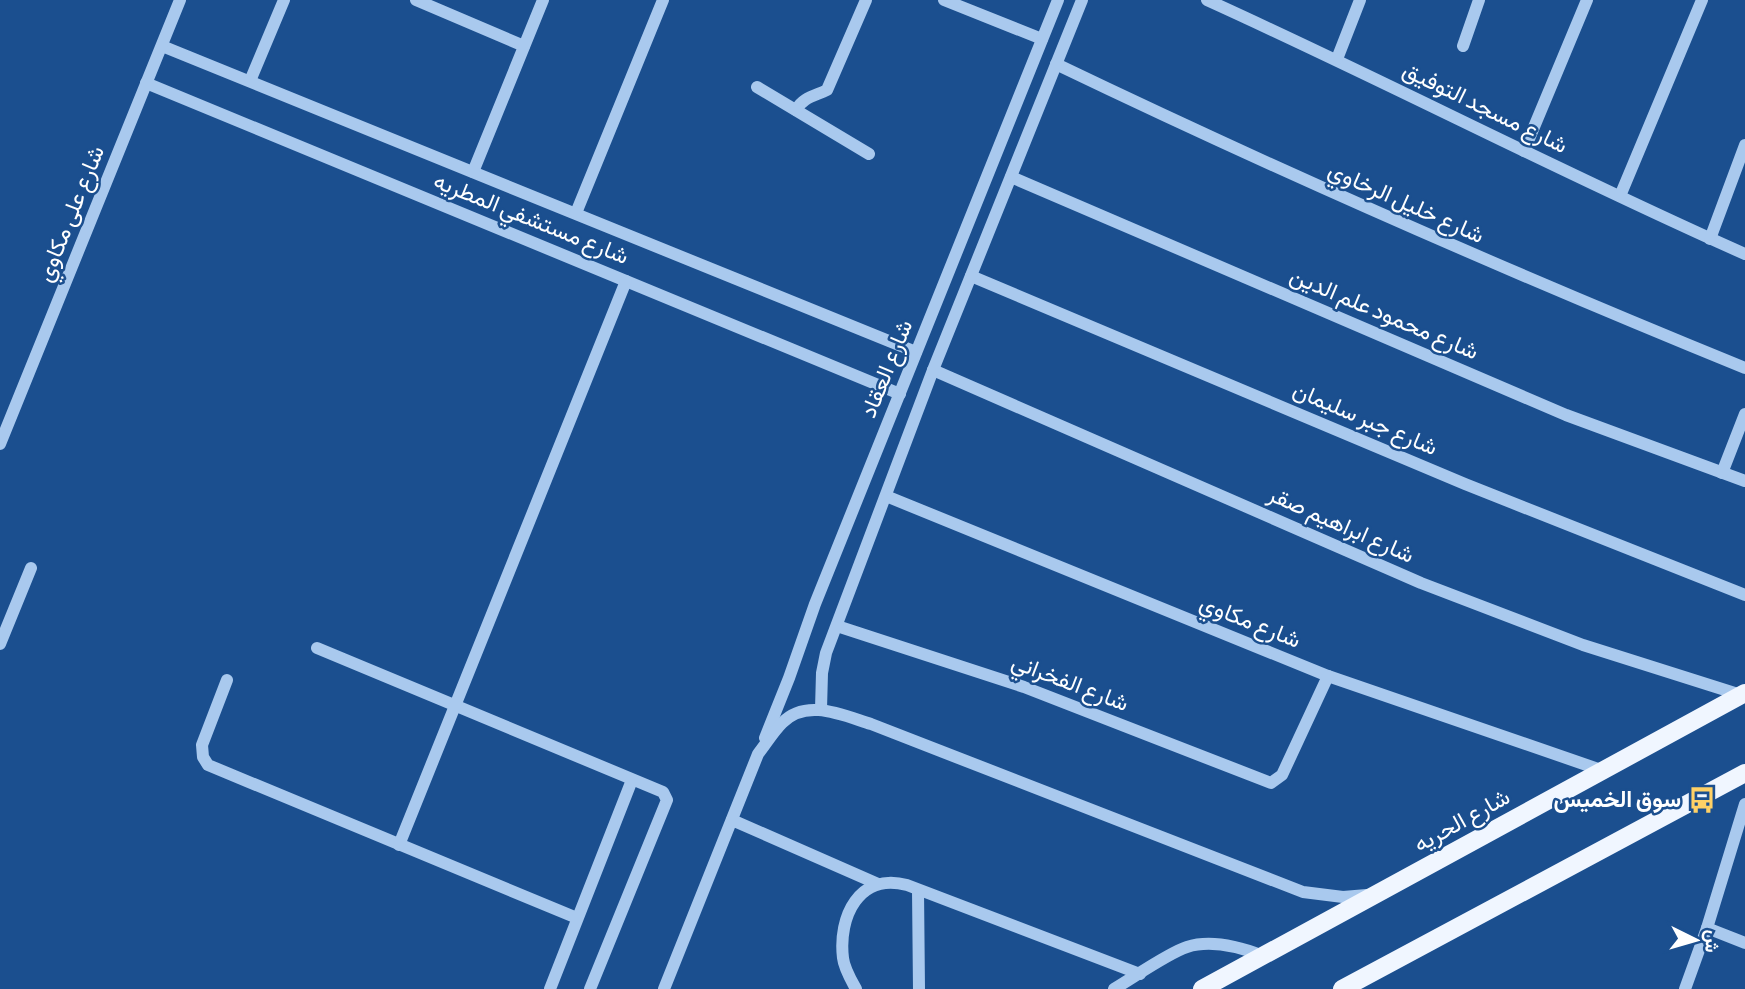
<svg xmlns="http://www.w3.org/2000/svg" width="1745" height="989" font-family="'Sofia Sans Condensed',Vazirmatn,sans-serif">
	<rect width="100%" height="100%" fill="#1b4f8f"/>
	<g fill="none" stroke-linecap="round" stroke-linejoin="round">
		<!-- minor -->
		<g stroke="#a9c9ee" stroke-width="12">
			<path d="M 416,0 L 524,46"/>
			<path d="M 944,0 L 1042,39"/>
			<path d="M 1207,0 C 1388,82 1564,174 1745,254"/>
			<path d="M 162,46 L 916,352"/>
			<path d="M 1463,46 L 1479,0"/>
			<path d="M 1337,59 L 1360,0"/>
			<path d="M 1056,64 C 1283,173 1512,273 1745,368"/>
			<path d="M 250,81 L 284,0"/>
			<path d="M 146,83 L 900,394"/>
			<path d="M 757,87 L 869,154"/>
			<path d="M 796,110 C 803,97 815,96 827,90 L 866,0"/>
			<path d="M 1524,151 L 1587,0"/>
			<path d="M 473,172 L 543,0"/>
			<path d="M 1011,177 L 1566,415 L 1745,481"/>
			<path d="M 1620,196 L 1702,0"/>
			<path d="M 576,213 L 663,0"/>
			<path d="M 1710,239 L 1745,145"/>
			<path d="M 971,276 L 1465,484 L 1745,595"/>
			<path d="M 933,370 L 1421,583 L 1583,645 L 1741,695"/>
			<path d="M 0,444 L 180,0"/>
			<path d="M 1722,473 L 1745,414"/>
			<path d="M 886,496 L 1328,676 L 1604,771"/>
			<path d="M 837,626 L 1024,687 L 1271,783 L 1282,775 L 1328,676"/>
			<path d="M 0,644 L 31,568"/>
			<path d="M 317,648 L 663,792 L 667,800 L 590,989"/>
			<path d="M 227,680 L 202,745 L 203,757 L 208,765 L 577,918"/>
			<path d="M 821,709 L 822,673 L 826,653 L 933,370 L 1082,0"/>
			<path d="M 765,738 L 789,678 L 815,604 L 1058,0"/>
			<path d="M 732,820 L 878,884"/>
			<path d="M 399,845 L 626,281"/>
			<path d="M 918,890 L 919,989"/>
			<path d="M 1707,928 L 1745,943"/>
			<path d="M 550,989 L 632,780"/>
			<path d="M 664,989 L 758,754 C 766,744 773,732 782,723 C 806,698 842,715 871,724 L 1303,892 L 1343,897 L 1367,895"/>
			<path d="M 856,989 C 851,980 844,968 843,958 C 838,917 859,872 907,885 L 1140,974"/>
			<path d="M 1114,989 C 1133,978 1168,953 1187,947 C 1212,939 1240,947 1263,956"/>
			<path d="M 1685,989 L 1707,928 L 1745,804"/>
		</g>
		<!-- major -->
		<g stroke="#f0f6ff" stroke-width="18">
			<path d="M 1202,989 L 1745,693"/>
			<path d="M 1342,989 L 1745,773"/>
		</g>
	</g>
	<!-- icons -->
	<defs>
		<symbol id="bus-bare" viewBox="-9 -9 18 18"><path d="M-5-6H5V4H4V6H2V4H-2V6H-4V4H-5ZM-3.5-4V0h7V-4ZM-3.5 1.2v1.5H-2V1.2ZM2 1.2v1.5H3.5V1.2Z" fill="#ffd166" stroke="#1b4f8f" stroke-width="2.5" paint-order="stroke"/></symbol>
	</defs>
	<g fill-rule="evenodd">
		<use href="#bus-bare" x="1683" y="781" width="38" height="38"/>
	</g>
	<g text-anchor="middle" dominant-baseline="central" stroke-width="5" stroke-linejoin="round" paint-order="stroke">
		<!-- street labels -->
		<g font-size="23" fill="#fff" stroke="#1b4f8f">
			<text transform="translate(1485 108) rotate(26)">شارع مسجد التوفيق</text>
			<text transform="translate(1406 203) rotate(24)">شارع خليل الرخاوي</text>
			<text transform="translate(71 214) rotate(-68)">شارع على مكاوي</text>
			<text transform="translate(531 219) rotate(22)">شارع مستشفي المطريه</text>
			<text transform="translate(1384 314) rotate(23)">شارع محمود علم الدين</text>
			<text transform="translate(887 369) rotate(-68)">شارع العقاد</text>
			<text transform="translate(1365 419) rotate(23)">شارع جبر سليمان</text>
			<text transform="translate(1341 525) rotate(24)">شارع ابراهيم صقر</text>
			<text transform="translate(1250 622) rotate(22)">شارع مكاوي</text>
			<text transform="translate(1070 683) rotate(21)">شارع الفخراني</text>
			<text transform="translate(1462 821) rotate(-29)">شارع الحريه</text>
		</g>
		<!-- poi labels -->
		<g font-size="23" font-weight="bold" fill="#fff" stroke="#1b4f8f" text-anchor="end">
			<text x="1681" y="800">سوق الخميس</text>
		</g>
	</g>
	<!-- north arrow -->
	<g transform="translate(1696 940) rotate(95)" stroke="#1b4f8f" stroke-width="5" paint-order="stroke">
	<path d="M0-5L12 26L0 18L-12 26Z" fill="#ffffff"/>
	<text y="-10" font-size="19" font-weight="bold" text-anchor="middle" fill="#ffffff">ش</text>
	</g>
</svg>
